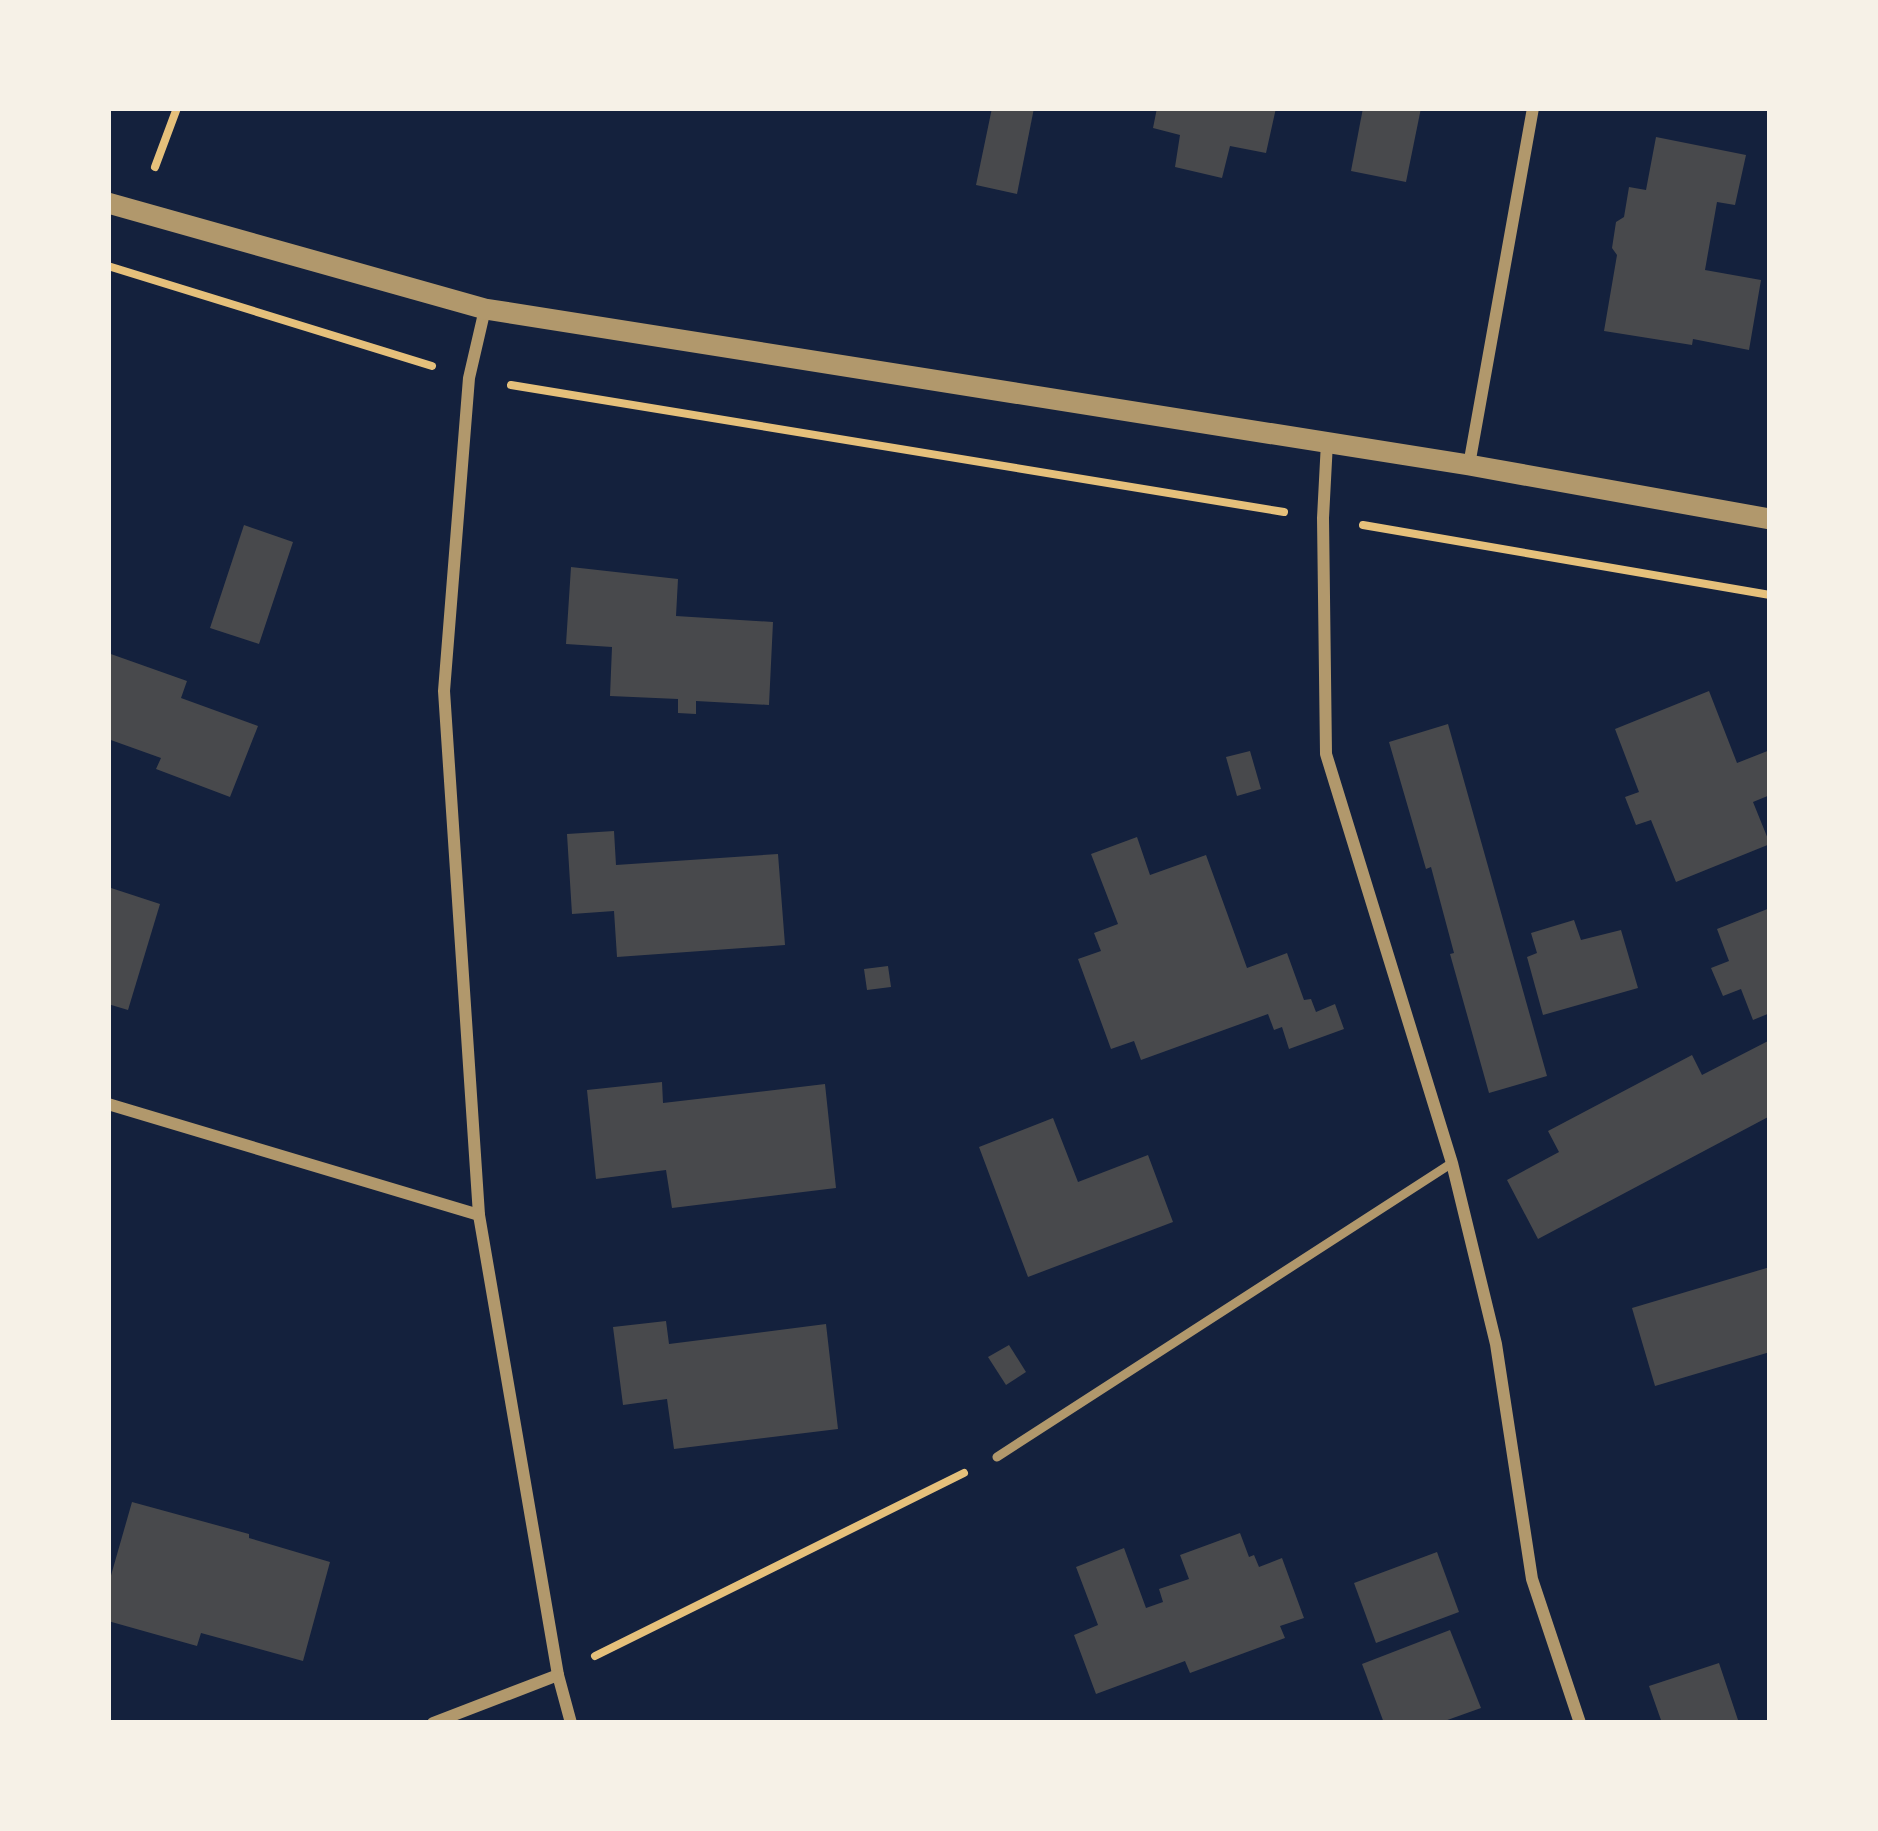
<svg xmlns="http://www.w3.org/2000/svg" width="1878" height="1831" font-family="'PT Sans Narrow',sans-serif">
	<rect width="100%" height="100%" fill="#14213d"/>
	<!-- building -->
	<g fill="#48494c">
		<path d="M 992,108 L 1034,108 L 1017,194 L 976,185 Z"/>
		<path d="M 1157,108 L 1276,108 L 1266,153 L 1230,146 L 1222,178 L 1175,167 L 1180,135 L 1153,128 Z"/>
		<path d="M 1363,108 L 1421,108 L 1406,182 L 1351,171 Z"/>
		<path d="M 1656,137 L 1746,155 L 1735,205 L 1717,202 L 1705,270 L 1761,280 L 1749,350 L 1693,339 L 1692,345 L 1604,331 L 1617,255 L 1612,248 L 1616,222 L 1624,217 L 1629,187 L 1646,190 Z"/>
		<path d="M 244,525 L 293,542 L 259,644 L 210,628 Z"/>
		<path d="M 571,567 L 678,579 L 676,616 L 773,622 L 769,705 L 696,701 L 696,714 L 678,713 L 678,699 L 610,696 L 612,647 L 566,644 Z"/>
		<path d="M 108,653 L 187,681 L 181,698 L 258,726 L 230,797 L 156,769 L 161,758 L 108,739 Z"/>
		<path d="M 1709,691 L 1737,763 L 1770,750 L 1770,795 L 1753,802 L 1770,844 L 1676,882 L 1651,820 L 1636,825 L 1625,797 L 1639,792 L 1615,729 Z"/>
		<path d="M 1448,724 L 1547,1076 L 1489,1093 L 1450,954 L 1454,953 L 1431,867 L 1426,869 L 1389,742 Z"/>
		<path d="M 1250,751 L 1261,789 L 1237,796 L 1226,757 Z"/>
		<path d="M 614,831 L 616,865 L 778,854 L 785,945 L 617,957 L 614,911 L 572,914 L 567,834 Z"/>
		<path d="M 1137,837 L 1150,875 L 1206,855 L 1247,968 L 1287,953 L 1304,1000 L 1311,999 L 1316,1012 L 1335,1004 L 1344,1029 L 1289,1049 L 1282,1027 L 1274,1030 L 1268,1014 L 1141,1060 L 1134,1041 L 1111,1049 L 1078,959 L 1101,951 L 1094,933 L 1118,924 L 1091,854 Z"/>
		<path d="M 108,887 L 160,904 L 128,1010 L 108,1004 Z"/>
		<path d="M 1770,908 L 1770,1013 L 1753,1020 L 1741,989 L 1723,996 L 1711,968 L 1729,961 L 1717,929 Z"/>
		<path d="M 1574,920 L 1581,940 L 1621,930 L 1638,988 L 1543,1015 L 1527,957 L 1537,953 L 1531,933 Z"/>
		<path d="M 888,966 L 891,987 L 867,990 L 864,969 Z"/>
		<path d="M 1770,1040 L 1770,1116 L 1538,1239 L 1507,1180 L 1559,1152 L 1548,1131 L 1692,1055 L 1702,1075 Z"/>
		<path d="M 662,1082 L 663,1103 L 825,1084 L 836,1188 L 672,1208 L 666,1170 L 596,1179 L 587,1090 Z"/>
		<path d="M 1053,1118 L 1078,1182 L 1148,1155 L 1173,1222 L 1028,1277 L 979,1147 Z"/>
		<path d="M 1770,1267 L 1770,1352 L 1655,1386 L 1632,1308 Z"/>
		<path d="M 666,1321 L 669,1344 L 826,1324 L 838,1429 L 674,1449 L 667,1399 L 623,1405 L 613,1327 Z"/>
		<path d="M 1009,1345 L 1026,1372 L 1006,1385 L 988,1357 Z"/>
		<path d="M 132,1502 L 249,1534 L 249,1538 L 330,1562 L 303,1661 L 201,1633 L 197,1646 L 108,1621 L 108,1586 Z"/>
		<path d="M 1240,1533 L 1249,1557 L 1254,1555 L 1259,1567 L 1282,1558 L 1304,1618 L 1280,1626 L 1285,1638 L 1190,1673 L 1185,1661 L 1096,1694 L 1074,1635 L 1098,1625 L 1076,1567 L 1124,1548 L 1146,1608 L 1163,1602 L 1159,1589 L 1189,1579 L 1180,1555 Z"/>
		<path d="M 1437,1552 L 1459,1612 L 1376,1643 L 1354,1583 Z"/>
		<path d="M 1450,1630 L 1481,1708 L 1439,1723 L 1384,1723 L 1362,1664 Z"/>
		<path d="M 1719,1663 L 1739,1723 L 1662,1723 L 1649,1686 Z"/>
	</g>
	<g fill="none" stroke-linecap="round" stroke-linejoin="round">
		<!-- path -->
		<g stroke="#e5c07b" stroke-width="8">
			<path d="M 155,167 L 177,108"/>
			<path d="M 108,266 L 432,366"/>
			<path d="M 511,385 L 1284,512"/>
			<path d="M 1363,525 L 1770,595"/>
			<path d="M 595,1656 L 964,1473"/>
		</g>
		<!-- service -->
		<path stroke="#b1986c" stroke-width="9" d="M 997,1457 L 1452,1163"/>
		<!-- minor -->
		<g stroke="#b1986c" stroke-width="12">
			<path d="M 485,309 L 469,378 L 444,691 L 479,1215 L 558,1675 L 571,1723"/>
			<path d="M 1327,442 L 1323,518 L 1326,754 L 1452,1163 L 1496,1344 L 1532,1579 L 1580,1723"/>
			<path d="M 1469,465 L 1533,108"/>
			<path d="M 108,1104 L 479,1215"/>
			<path d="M 433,1723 L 558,1675"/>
		</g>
		<!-- tertiary -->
		<path stroke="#b1986c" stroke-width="21" d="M 108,203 L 485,309 L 1469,465 L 1770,519"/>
	</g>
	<!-- border -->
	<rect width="1878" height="1831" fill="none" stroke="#f6f1e7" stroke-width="222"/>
</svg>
